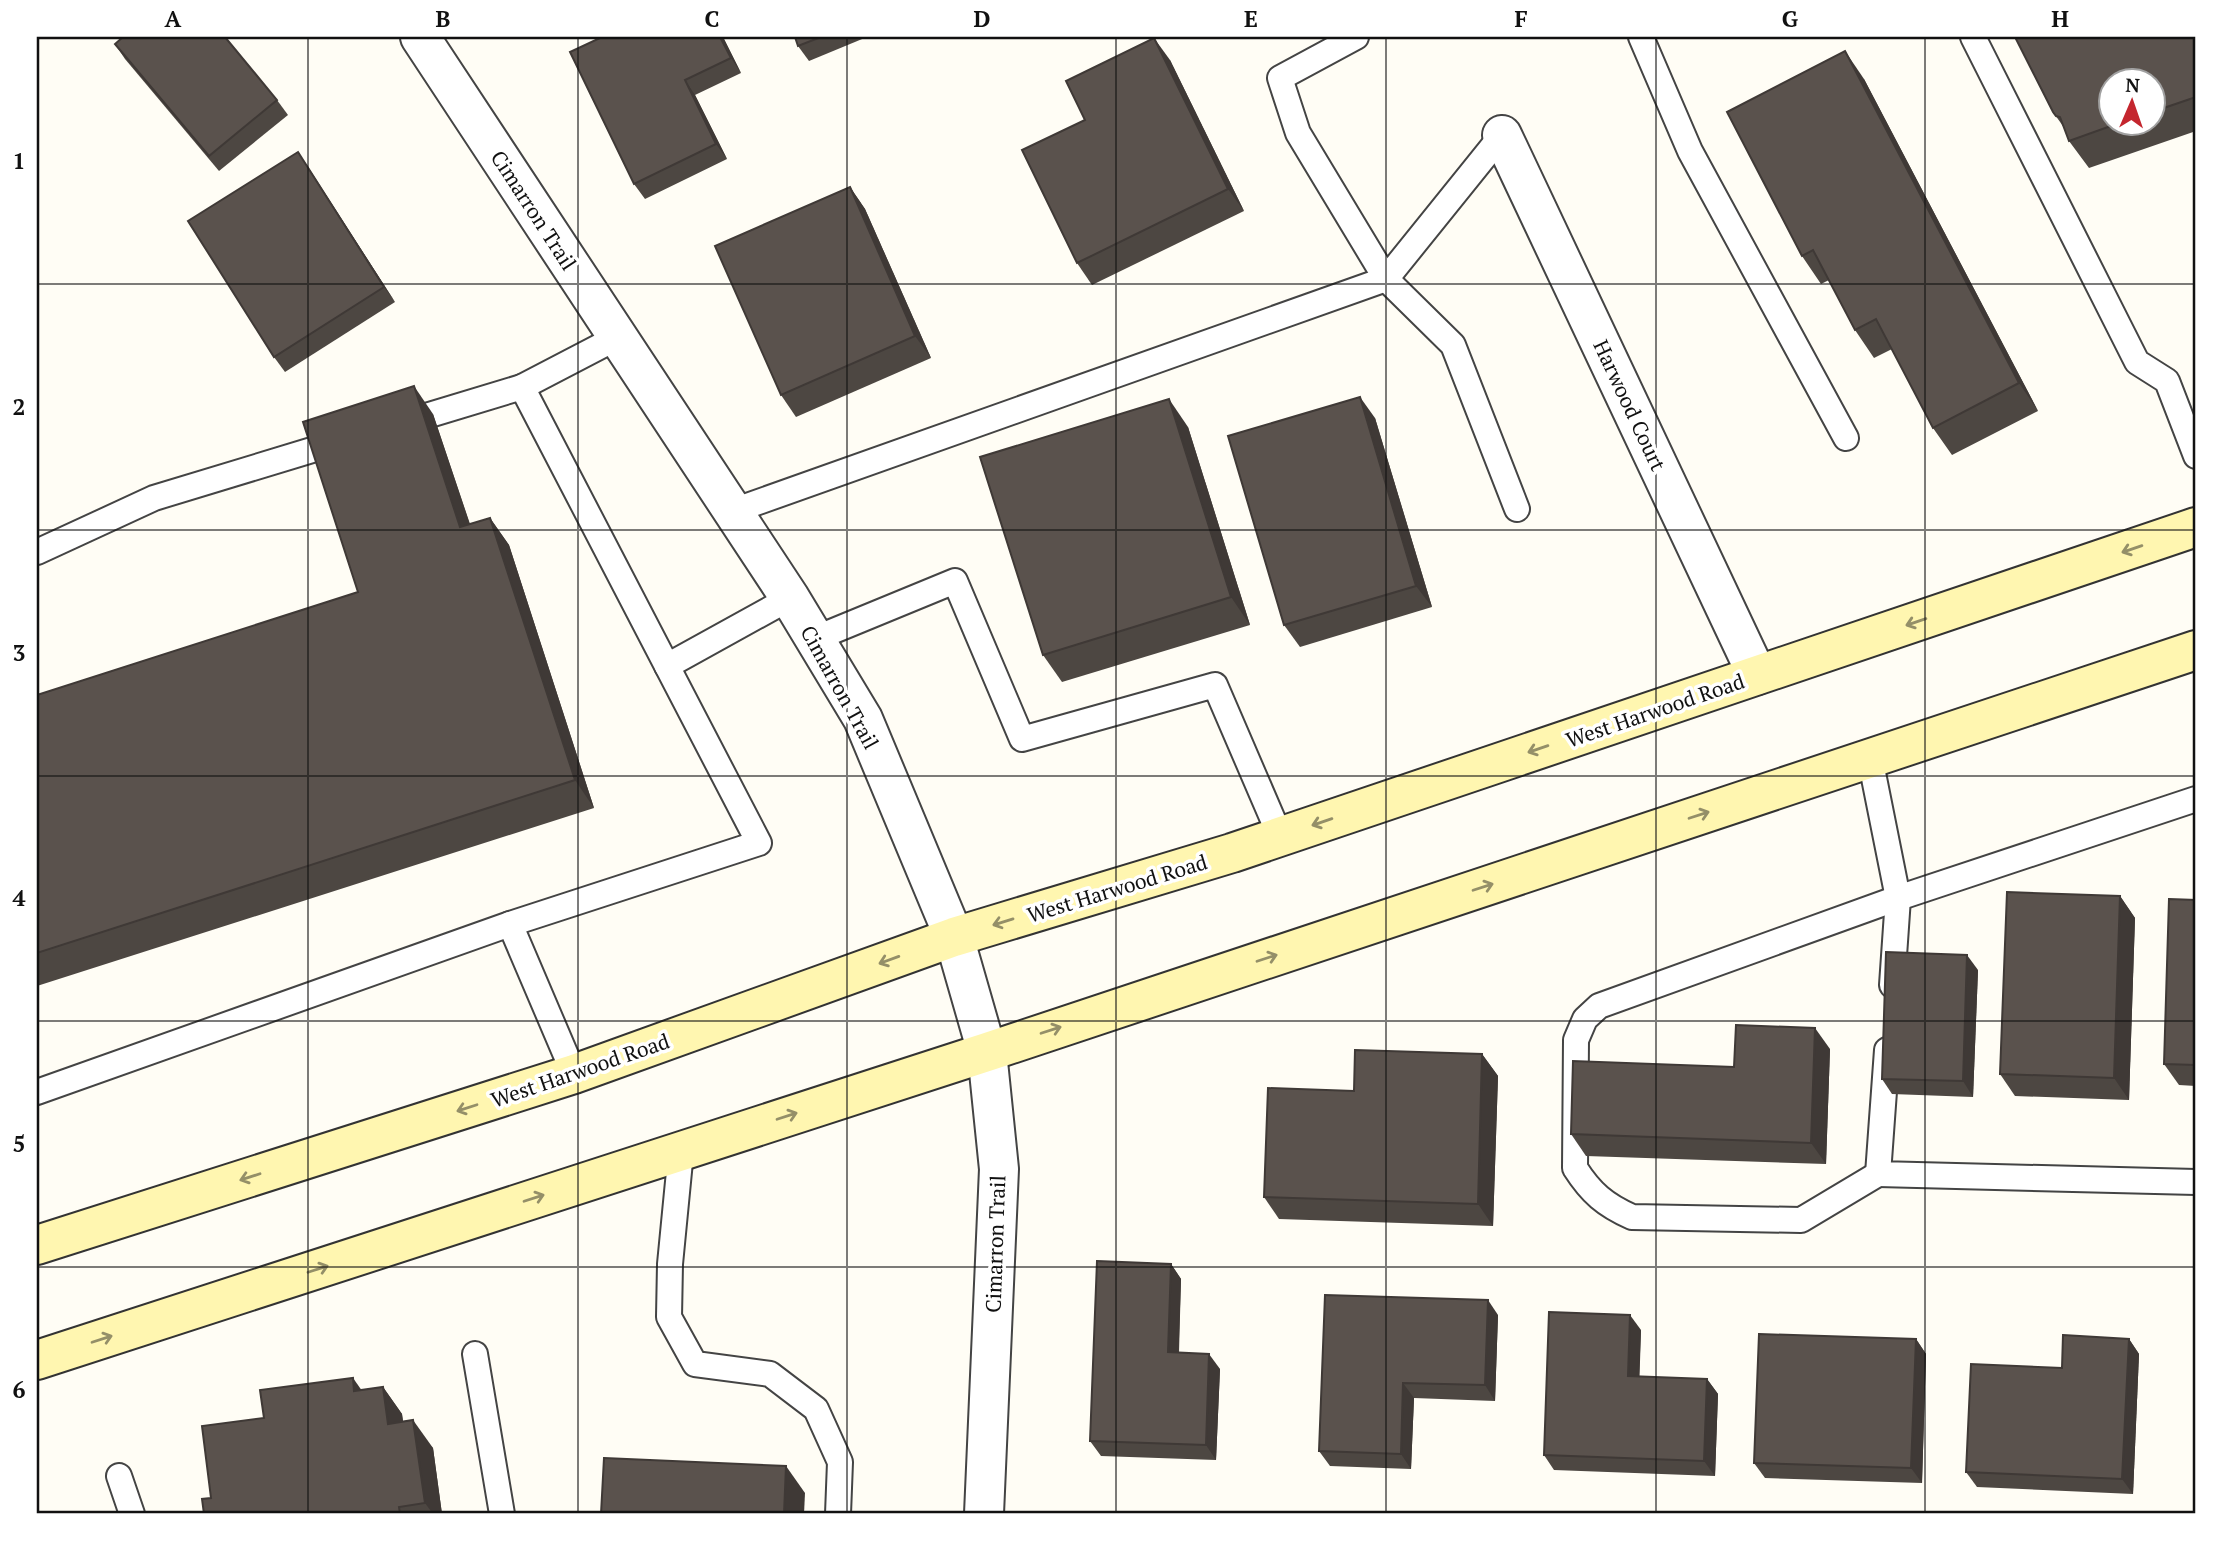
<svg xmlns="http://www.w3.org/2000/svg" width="2233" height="1551" font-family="'PT Serif',serif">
	<rect width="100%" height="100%" fill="#fffdf5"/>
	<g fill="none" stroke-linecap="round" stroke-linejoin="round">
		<defs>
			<g id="lane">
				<path d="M 1356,37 L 1280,78 L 1298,133 L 1386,279 L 1453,345 L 1517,509"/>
				<path d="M 1641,37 L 1690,151 L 1846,438"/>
				<path d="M 1973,37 L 2137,362 L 2167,381 L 2196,456"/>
				<path d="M 522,387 L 618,337"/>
				<path d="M 403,423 L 522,387 L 759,843 L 510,924 L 574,1074"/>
				<path d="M 733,511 L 1386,279 L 1502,135"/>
				<path d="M 37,552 L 154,498 L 345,440"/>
				<path d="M 814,639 L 955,581 L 1022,739 L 1215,685 L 1280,836"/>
				<path d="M 667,666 L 790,598"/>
				<path d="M 1870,758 L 1898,898 L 1892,985"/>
				<path d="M 1887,1050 L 1878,1174 L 2196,1182"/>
				<path d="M 37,1092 L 510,924"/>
				<path d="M 681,1151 L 670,1264 L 669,1317 L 695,1364 L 770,1374 L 816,1409 L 840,1462 L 838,1514"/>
				<path d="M 1878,1174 L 1801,1220 L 1632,1217 C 1605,1205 1591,1193 1575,1168 L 1576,1040 L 1585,1019 L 1599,1006 L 1898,898 L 2196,799"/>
				<path d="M 475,1354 L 502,1514"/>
				<path d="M 119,1476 L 132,1514"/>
			</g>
			<g id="street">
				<path d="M 420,37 L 790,598 L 863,719 L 954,937 L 987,1052 L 999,1169 L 984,1514"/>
				<path d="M 1502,135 L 1757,675"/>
			</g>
			<g id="secondary">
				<path d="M 37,1245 L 574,1074 L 954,937 L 1232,853 L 2196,527"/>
				<path d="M 37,1360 L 987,1052 L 2196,650"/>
			</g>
		</defs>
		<!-- lane casing -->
		<use href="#lane" stroke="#444" stroke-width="28"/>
		<!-- street casing -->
		<use href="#street" stroke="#444" stroke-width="42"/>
		<!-- secondary casing -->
		<use href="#secondary" stroke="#333" stroke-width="42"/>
		<!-- lane -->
		<use href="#lane" stroke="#fff" stroke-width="24"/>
		<!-- street -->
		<use href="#street" stroke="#fff" stroke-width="38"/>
		<!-- secondary -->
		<use href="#secondary" stroke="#fff6b0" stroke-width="38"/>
	</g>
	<!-- wall -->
	<g fill="#4d4742" fill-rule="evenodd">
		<path d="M 602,37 L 723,37 L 741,73 L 695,95 L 727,159 L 645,199 L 634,184 Z"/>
		<path d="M 795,37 L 867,37 L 809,61 L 798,46 Z"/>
		<path d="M 2196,37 L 2196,131 L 2089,168 L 2069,141 L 2065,129 L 2053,112 ZM 2152,80 L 2152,122 L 2110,122 Z"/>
		<path d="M 115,44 L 277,100 L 288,115 L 219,171 L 125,59 Z"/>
		<path d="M 1170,60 L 1244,211 L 1092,285 L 1077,263 L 1085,120 Z"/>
		<path d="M 1864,79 L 2038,411 L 1952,455 L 1933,428 L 1892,349 L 1874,358 L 1855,330 L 1829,280 L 1821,284 L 1802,256 Z"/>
		<path d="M 308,167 L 395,302 L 285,372 L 274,357 Z"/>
		<path d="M 850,187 L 865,209 L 931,358 L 796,417 L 781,395 Z"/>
		<path d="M 433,414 L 470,524 L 490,518 L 509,545 L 594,808 L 37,986 L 37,695 L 358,592 Z"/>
		<path d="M 1375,418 L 1432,607 L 1300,647 L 1284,625 Z"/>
		<path d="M 1188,427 L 1250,625 L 1062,682 L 1043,655 Z"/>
		<path d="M 2120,896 L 2135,918 L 2129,1100 L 2015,1096 L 2000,1074 Z"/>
		<path d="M 2196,900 L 2196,1086 L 2179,1085 L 2164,1064 Z"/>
		<path d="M 1978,970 L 1973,1097 L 1892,1094 L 1882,1079 Z"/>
		<path d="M 1830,1049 L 1826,1164 L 1586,1156 L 1571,1134 L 1734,1067 Z"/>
		<path d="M 1482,1054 L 1498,1076 L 1493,1226 L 1279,1219 L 1264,1197 Z"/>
		<path d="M 1171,1264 L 1181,1279 L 1179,1353 L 1220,1369 L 1216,1460 L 1101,1456 L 1090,1441 Z"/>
		<path d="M 1325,1295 L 1498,1315 L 1495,1401 L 1414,1398 L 1411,1469 L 1330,1466 L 1319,1451 Z"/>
		<path d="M 1641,1330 L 1639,1377 L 1707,1379 L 1718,1394 L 1715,1476 L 1554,1470 L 1544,1455 Z"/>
		<path d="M 1916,1339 L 1926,1354 L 1922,1483 L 1765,1478 L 1754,1463 Z"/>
		<path d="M 2129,1339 L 2139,1354 L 2133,1494 L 1977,1487 L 1966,1472 L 2062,1368 Z"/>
		<path d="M 383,1387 L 402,1414 L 403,1422 L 433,1448 L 442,1514 L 204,1514 L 211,1498 L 264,1418 L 361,1390 Z"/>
	</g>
	<!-- shaded-wall -->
	<g fill="#3f3936">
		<path d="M 720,37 L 723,37 L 741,73 L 731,58 Z"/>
		<path d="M 1154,38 L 1170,60 L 1244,211 L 1228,189 Z"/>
		<path d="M 1845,51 L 1864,79 L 2038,411 L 2019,383 Z"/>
		<path d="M 685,80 L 695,95 L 727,159 L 716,144 Z"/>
		<path d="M 298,152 L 308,167 L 395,302 L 384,287 Z"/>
		<path d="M 850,187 L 865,209 L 931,358 L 915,336 Z"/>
		<path d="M 414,386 L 433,414 L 480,555 L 460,527 Z"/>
		<path d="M 1360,397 L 1375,418 L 1432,607 L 1416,586 Z"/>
		<path d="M 1169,399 L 1188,427 L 1250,625 L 1231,597 Z"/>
		<path d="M 490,518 L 509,545 L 594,808 L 575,780 Z"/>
		<path d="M 2120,896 L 2135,918 L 2129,1100 L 2114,1078 Z"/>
		<path d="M 1967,955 L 1978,970 L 1973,1097 L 1963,1081 Z"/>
		<path d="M 1815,1028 L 1830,1049 L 1826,1164 L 1811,1143 Z"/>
		<path d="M 1482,1054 L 1498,1076 L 1493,1226 L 1478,1204 Z"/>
		<path d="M 1171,1264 L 1181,1279 L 1178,1368 L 1168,1352 Z"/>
		<path d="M 1488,1300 L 1498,1315 L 1495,1401 L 1485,1385 Z"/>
		<path d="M 1630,1315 L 1641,1330 L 1639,1392 L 1628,1376 Z"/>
		<path d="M 1916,1339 L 1926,1354 L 1922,1483 L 1911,1468 Z"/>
		<path d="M 2129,1339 L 2139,1354 L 2133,1494 L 2122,1479 Z"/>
		<path d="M 1209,1354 L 1220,1369 L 1216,1460 L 1206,1445 Z"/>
		<path d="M 353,1378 L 372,1405 L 354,1391 Z"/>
		<path d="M 1707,1379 L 1718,1394 L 1715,1476 L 1704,1461 Z"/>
		<path d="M 1403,1383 L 1414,1398 L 1411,1469 L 1401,1454 Z"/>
		<path d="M 383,1387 L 402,1414 L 407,1451 L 388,1424 Z"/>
		<path d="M 413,1420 L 433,1448 L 442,1514 L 433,1514 L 425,1503 Z"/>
		<path d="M 786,1466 L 805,1493 L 804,1514 L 784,1514 Z"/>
	</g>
	<!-- building -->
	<g fill="#5a524d" stroke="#3f3936" stroke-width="2">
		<path d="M 123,37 L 225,37 L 277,100 L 209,156 L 115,44 Z"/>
		<path d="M 602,37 L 720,37 L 731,58 L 685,80 L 716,144 L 634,184 L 570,52 Z"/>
		<path d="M 795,37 L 821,37 L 798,46 Z"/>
		<path d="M 2015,37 L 2196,37 L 2196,97 L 2152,112 L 2152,80 L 2110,80 L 2110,122 L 2122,122 L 2069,141 L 2060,117 L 2056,116 L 2053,112 Z"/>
		<path d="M 1154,38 L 1228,189 L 1077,263 L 1022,150 L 1085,120 L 1066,81 Z"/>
		<path d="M 1845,51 L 2019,383 L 1933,428 L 1876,319 L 1855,330 L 1813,250 L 1802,256 L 1727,112 Z"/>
		<path d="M 298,152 L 384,287 L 274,357 L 188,221 Z"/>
		<path d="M 850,187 L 915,336 L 781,395 L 715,246 Z"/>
		<path d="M 414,386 L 460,527 L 490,518 L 575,780 L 37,953 L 37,695 L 358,592 L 303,422 Z"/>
		<path d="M 1360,397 L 1416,586 L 1284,625 L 1228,436 Z"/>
		<path d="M 1169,399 L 1231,597 L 1043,655 L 980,457 Z"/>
		<path d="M 2007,892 L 2120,896 L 2114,1078 L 2000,1074 Z"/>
		<path d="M 2169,899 L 2196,900 L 2196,1065 L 2164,1064 Z"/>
		<path d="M 1886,952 L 1967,955 L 1963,1081 L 1882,1079 Z"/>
		<path d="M 1736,1025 L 1815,1028 L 1811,1143 L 1571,1134 L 1573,1061 L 1734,1067 Z"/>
		<path d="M 1355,1050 L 1482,1054 L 1478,1204 L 1264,1197 L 1268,1088 L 1354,1091 Z"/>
		<path d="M 1097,1261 L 1171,1264 L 1168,1352 L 1209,1354 L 1206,1445 L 1090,1441 Z"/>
		<path d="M 1325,1295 L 1488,1300 L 1485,1385 L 1403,1383 L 1401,1454 L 1319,1451 Z"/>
		<path d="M 1549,1312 L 1630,1315 L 1628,1376 L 1707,1379 L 1704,1461 L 1544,1455 Z"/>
		<path d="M 1759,1334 L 1916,1339 L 1911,1468 L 1754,1463 Z"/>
		<path d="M 2063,1335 L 2129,1339 L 2122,1479 L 1966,1472 L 1971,1364 L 2062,1368 Z"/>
		<path d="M 353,1378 L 354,1391 L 383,1387 L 388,1424 L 413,1420 L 425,1503 L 399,1507 L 400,1514 L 204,1514 L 202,1499 L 211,1498 L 202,1426 L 264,1418 L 260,1390 Z"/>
		<path d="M 604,1458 L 786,1466 L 784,1514 L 601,1514 Z"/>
	</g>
	<!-- one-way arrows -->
	<defs><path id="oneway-shaft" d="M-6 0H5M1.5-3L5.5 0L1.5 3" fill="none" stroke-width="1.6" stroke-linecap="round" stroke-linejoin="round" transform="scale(1.75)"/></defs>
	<g stroke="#948f68">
		<use href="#oneway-shaft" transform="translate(2132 549) rotate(161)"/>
		<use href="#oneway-shaft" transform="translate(1916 622) rotate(161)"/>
		<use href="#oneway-shaft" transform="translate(1538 749) rotate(161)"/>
		<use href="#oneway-shaft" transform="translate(1699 815) rotate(-18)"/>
		<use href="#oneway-shaft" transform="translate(1322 822) rotate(161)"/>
		<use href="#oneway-shaft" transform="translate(1483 887) rotate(-18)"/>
		<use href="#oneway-shaft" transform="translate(1003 922) rotate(163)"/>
		<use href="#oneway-shaft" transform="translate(1267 958) rotate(-18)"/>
		<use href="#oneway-shaft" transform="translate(889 960) rotate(160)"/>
		<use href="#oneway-shaft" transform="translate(1051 1030) rotate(-18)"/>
		<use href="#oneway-shaft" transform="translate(467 1108) rotate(162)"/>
		<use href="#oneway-shaft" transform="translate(787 1116) rotate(-18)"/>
		<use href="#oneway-shaft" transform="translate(250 1177) rotate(162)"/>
		<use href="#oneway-shaft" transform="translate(534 1198) rotate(-18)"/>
		<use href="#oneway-shaft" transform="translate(318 1269) rotate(-18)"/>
		<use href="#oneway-shaft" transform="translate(102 1339) rotate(-18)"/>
	</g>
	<!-- grid -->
	<path fill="none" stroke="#111" stroke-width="2" stroke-opacity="0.55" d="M 308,37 L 308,1514M 578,37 L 578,1514M 847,37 L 847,1514M 1116,37 L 1116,1514M 1386,37 L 1386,1514M 1656,37 L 1656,1514M 1925,37 L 1925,1514M 37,284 L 2196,284M 37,530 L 2196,530M 37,776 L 2196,776M 37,1021 L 2196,1021M 37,1267 L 2196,1267"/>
	<g text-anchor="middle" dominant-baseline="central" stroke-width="7" stroke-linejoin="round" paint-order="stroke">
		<!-- street labels -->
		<g font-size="21" fill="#111" stroke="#fff">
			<text transform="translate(534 210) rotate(57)">Cimarron Trail</text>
			<text transform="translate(1630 405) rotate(65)">Harwood Court</text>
			<text transform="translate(840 687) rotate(61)">Cimarron Trail</text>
			<text transform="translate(1655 710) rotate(-19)">West Harwood Road</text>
			<text transform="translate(1117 888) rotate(-17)">West Harwood Road</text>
			<text transform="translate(580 1070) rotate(-19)">West Harwood Road</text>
			<text transform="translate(995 1244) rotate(-88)">Cimarron Trail</text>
		</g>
	</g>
	<!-- border -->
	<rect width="2233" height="1551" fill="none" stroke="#ffffff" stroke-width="77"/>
	<!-- north arrow -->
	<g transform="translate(2132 102) rotate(2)"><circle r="33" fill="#ffffff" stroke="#a0a0a0" stroke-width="2"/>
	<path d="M0-5L12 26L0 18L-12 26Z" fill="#c4262e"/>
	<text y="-10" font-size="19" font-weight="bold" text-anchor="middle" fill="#111111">N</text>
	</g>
	<rect x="38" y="38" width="2156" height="1474" fill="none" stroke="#111" stroke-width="2.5"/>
	<g font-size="23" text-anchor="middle" font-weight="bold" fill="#111">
		<text x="173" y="27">A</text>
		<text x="443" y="27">B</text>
		<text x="712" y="27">C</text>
		<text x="982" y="27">D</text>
		<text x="1251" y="27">E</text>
		<text x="1521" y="27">F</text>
		<text x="1790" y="27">G</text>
		<text x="2060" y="27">H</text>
		<text x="19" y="169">1</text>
		<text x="19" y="415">2</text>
		<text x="19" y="661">3</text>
		<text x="19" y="906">4</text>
		<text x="19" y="1152">5</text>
		<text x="19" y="1398">6</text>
	</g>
</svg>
